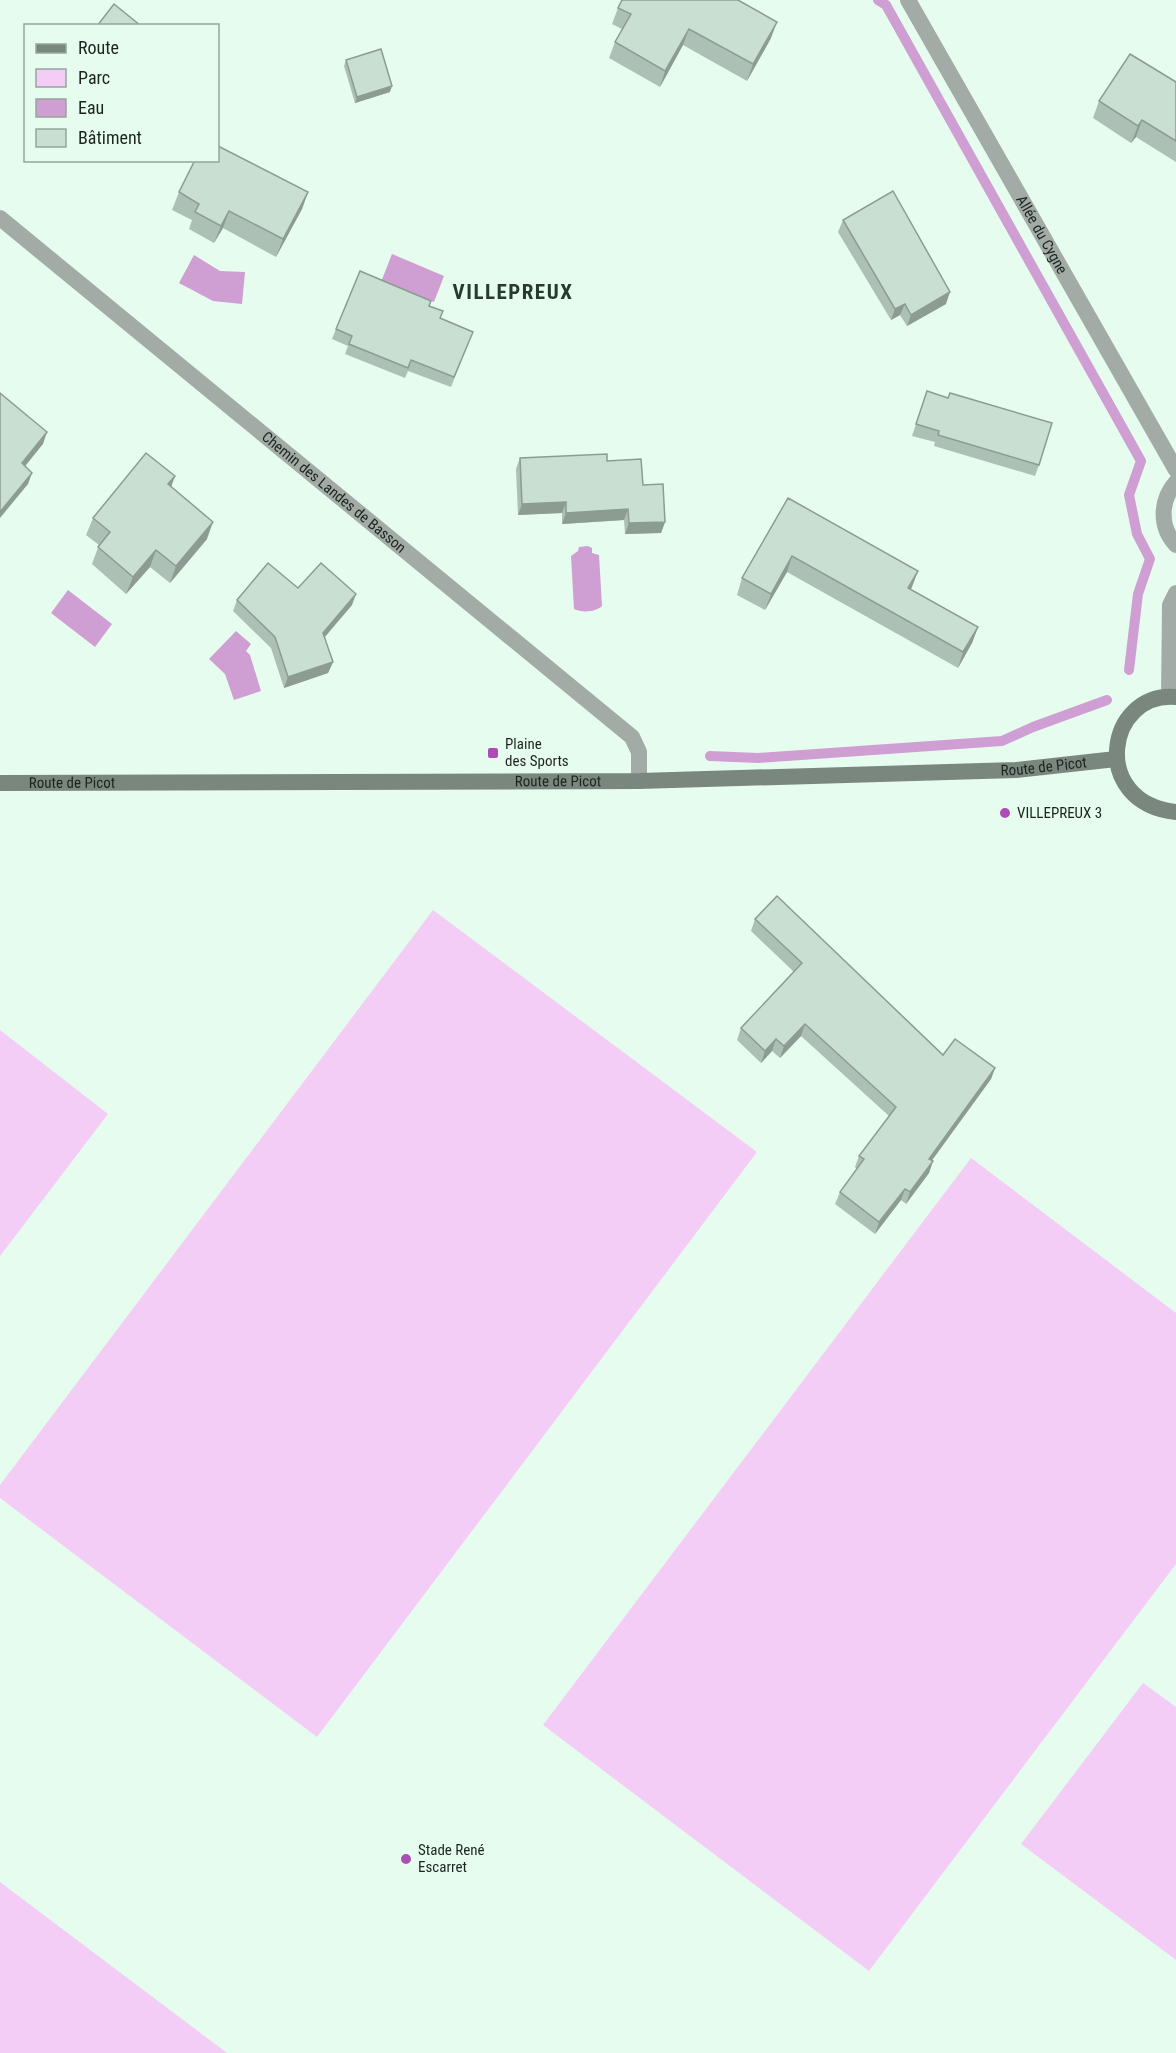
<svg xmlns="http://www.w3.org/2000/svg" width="1176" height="2053" font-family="'Roboto Condensed',sans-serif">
	<rect width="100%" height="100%" fill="#e6fcee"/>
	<!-- green -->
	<g fill="#f4cdf7">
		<path d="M 433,910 L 757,1152 L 317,1737 L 0,1498 L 0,1485 Z"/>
		<path d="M 0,1030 L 108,1114 L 0,1256 Z"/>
		<path d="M 971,1158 L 1176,1313 L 1176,1564 L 869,1971 L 543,1725 Z"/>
		<path d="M 1143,1683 L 1176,1707 L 1176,1960 L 1021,1844 Z"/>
		<path d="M 0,1882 L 227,2053 L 0,2053 Z"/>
	</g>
	<!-- water -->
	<g fill="#cf9fd3">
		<path d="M 392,254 L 444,276 L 434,302 L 381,282 Z"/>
		<path d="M 194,255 L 220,271 L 245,272 L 242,304 L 213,301 L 179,283 Z"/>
		<path d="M 588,546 L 592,548 L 592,553 L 599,555 L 602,606 C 596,612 582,613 574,609 L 571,556 L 578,551 L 579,547 Z"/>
		<path d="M 68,590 L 112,624 L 95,647 L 51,613 Z"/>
		<path d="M 236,631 L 251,644 L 246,651 L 250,655 L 261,691 L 234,700 L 225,674 L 209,659 Z"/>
	</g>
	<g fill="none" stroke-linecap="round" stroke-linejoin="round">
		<!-- stream -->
		<g stroke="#cf9fd3" stroke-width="10">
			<path d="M 878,0 L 886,5 L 1141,461 L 1129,495 L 1137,534 L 1150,559 L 1138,594 L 1129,670"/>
			<path d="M 710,756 L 758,758 L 1002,741 L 1033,727 L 1107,700"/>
		</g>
		<!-- minor -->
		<g stroke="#a2aba5" stroke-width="16">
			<path id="s1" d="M 908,0 L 1176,470"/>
			<path id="s2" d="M 0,218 L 632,737 L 639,752 L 639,781"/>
			<path d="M 1176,482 C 1160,500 1159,527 1176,545"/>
			<path d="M 1169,696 L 1170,605 L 1176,593"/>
		</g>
		<!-- secondary -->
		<g stroke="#7a877f" stroke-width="16">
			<path d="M 1176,697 C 1106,691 1089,803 1176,812"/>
			<path id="s3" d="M 0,783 L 639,781 L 1016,770 L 1116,759"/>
		</g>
	</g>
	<!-- wall -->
	<g fill="#adc0b5">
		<path d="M 618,8 L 771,38 L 747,81 L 683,45 L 660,87 L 609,58 L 615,42 L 622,29 L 612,24 Z"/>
		<path d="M 346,60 L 390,92 L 355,103 L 344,66 Z"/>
		<path d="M 1176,82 L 1176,162 L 1136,137 L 1131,143 L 1093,118 L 1099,101 Z"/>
		<path d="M 179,192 L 308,192 L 302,209 L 276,257 L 223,228 L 214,243 L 189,229 L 192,220 L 172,210 Z"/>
		<path d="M 843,220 L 946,304 L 907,326 L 900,315 L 891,320 L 838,232 Z"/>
		<path d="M 429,306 L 440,318 L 469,342 L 451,387 L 408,371 L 405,378 L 345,354 L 348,346 L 332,339 L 336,329 Z"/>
		<path d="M 927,391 L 1039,465 L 1035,476 L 934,446 L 935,442 L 912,436 Z"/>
		<path d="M 520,458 L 607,461 L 643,485 L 665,522 L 661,533 L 625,534 L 624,520 L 562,524 L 562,513 L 518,515 L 516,469 Z"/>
		<path d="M 171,487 L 207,539 L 170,583 L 150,567 L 126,594 L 92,564 L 99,545 L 86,535 L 93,518 Z"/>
		<path d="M 788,498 L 912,587 L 911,589 L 978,627 L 972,643 L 958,668 L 787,572 L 765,610 L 737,595 L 742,578 Z"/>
		<path d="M 298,588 L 352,605 L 324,637 L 333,662 L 328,673 L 284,688 L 271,648 L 233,611 L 237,600 Z"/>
		<path d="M 755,919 L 943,1055 L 995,1068 L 991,1079 L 932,1160 L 933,1161 L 929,1173 L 906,1204 L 901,1200 L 875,1234 L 835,1204 L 840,1192 L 857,1169 L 855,1167 L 859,1156 L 889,1116 L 801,1036 L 780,1058 L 772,1051 L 761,1063 L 737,1040 L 741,1028 L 794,972 L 751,931 Z"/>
	</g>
	<!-- shaded-wall -->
	<g fill="#8d9c93">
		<path d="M 777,22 L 771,38 L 747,81 L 753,64 Z"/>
		<path d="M 689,29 L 683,45 L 660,87 L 665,71 Z"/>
		<path d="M 392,86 L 390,92 L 355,103 L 357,97 Z"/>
		<path d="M 1142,120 L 1136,137 L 1131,143 L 1138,126 Z"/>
		<path d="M 308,192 L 302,209 L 276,257 L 283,239 Z"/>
		<path d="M 229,211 L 223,228 L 214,243 L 221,226 Z"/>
		<path d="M 950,292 L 946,304 L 907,326 L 911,315 Z"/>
		<path d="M 905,304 L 900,315 L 891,320 L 895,309 Z"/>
		<path d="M 47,432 L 43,444 L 18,475 L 22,463 Z"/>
		<path d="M 32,473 L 28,484 L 0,518 L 0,512 Z"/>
		<path d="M 175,476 L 169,493 L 168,484 Z"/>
		<path d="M 566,502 L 562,513 L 518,515 L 522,504 Z"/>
		<path d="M 628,509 L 624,520 L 562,524 L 566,513 Z"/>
		<path d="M 213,522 L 207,539 L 170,583 L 176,566 Z"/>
		<path d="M 665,522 L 661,533 L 625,534 L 629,523 Z"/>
		<path d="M 156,550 L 150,567 L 126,594 L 133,577 Z"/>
		<path d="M 792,556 L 787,572 L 765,610 L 771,594 Z"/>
		<path d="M 918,571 L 912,587 L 902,604 L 908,588 Z"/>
		<path d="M 356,594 L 352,605 L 319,644 L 323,633 Z"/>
		<path d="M 978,627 L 972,643 L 958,668 L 963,652 Z"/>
		<path d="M 333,662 L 328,673 L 284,688 L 288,677 Z"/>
		<path d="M 805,1024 L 801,1036 L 780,1058 L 784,1046 Z"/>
		<path d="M 776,1039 L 772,1051 L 761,1063 L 765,1051 Z"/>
		<path d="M 995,1068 L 991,1079 L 925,1170 L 929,1159 Z"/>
		<path d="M 933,1161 L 929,1173 L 906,1204 L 910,1192 Z"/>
		<path d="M 905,1189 L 901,1200 L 875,1234 L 879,1222 Z"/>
	</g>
	<!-- building -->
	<g fill="#c9dfd2" stroke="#8d9c93" stroke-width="1.5">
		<path d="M 622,0 L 738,0 L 777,22 L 753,64 L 689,29 L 665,71 L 615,42 L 631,14 L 618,8 Z"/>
		<path d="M 114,4 L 141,26 L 97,26 Z"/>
		<path d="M 381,49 L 392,86 L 357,97 L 346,60 Z"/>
		<path d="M 1130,54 L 1176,82 L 1176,141 L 1142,120 L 1138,126 L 1099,101 Z"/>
		<path d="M 218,146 L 308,192 L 283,239 L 229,211 L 221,226 L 195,212 L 199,204 L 179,192 L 195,160 L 218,160 Z"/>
		<path d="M 893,191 L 950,292 L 911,315 L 905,304 L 895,309 L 843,220 Z"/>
		<path d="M 360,271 L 431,301 L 429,306 L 443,311 L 440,318 L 473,332 L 454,377 L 411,360 L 408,368 L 349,344 L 352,336 L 336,329 Z"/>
		<path d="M 927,391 L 948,398 L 950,393 L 1052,423 L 1039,465 L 938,435 L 939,431 L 916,424 Z"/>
		<path d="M 0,393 L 47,432 L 22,463 L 32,473 L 0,512 Z"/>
		<path d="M 146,453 L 175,476 L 168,484 L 213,522 L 176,566 L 156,550 L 133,577 L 98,547 L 110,532 L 93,518 Z"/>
		<path d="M 607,454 L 607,461 L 641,459 L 643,485 L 663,484 L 665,522 L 629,523 L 628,509 L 566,513 L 566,502 L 522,504 L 520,458 Z"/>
		<path d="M 788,498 L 918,571 L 908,588 L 978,627 L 963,652 L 792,556 L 771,594 L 742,578 Z"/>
		<path d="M 268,563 L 298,588 L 321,563 L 356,594 L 323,633 L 333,662 L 288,677 L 275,637 L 237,600 Z"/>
		<path d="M 777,896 L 943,1055 L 955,1039 L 995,1068 L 929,1159 L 933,1161 L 910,1192 L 905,1189 L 879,1222 L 840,1192 L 864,1159 L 859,1156 L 896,1107 L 805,1024 L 784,1046 L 776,1039 L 765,1051 L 741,1028 L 802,963 L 755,919 Z"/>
	</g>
	<!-- markers -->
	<g fill="#ac4db6" stroke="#e6fcee" stroke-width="2">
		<rect x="487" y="747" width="12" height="12" rx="3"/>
		<circle cx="1005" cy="813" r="6"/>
		<circle cx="406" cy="1859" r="6"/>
	</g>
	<g text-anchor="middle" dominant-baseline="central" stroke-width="4.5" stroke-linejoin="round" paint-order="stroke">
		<!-- street labels -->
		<g font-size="15" fill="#1c2420" stroke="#e6fcee">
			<text stroke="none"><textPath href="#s1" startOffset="270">Allée du Cygne</textPath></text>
			<text stroke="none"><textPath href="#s2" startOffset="432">Chemin des Landes de Basson</textPath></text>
			<text stroke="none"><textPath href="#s3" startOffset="1044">Route de Picot</textPath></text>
			<text stroke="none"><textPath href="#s3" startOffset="558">Route de Picot</textPath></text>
			<text stroke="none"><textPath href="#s3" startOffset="72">Route de Picot</textPath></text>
		</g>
		<!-- poi labels -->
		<g font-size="15" fill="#1c2420" stroke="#e6fcee" text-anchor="start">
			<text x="505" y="744">Plaine<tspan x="505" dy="17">des Sports</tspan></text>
			<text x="1017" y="813">VILLEPREUX 3</text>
			<text x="418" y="1850">Stade René<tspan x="418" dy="17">Escarret</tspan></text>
		</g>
		<!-- district labels -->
		<g font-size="21" font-weight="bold" letter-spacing="1.5" fill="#28392f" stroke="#e6fcee">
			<text x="513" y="292">VILLEPREUX</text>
		</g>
	</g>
	<!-- legend -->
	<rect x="24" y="24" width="195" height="138" fill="#e6fcee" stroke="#95a69c" stroke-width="1.5"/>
	<rect x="36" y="44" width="30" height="9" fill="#7a877f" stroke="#95a69c" stroke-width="1.5"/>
	<text x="78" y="54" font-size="18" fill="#1c2420">Route</text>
	<rect x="36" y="69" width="30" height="18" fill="#f4cdf7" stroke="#95a69c" stroke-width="1.5"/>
	<text x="78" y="84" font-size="18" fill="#1c2420">Parc</text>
	<rect x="36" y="99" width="30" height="18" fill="#cf9fd3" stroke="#95a69c" stroke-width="1.5"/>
	<text x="78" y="114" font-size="18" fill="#1c2420">Eau</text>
	<rect x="36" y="129" width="30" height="18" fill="#c9dfd2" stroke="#95a69c" stroke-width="1.5"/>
	<text x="78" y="144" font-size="18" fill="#1c2420">Bâtiment</text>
</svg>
